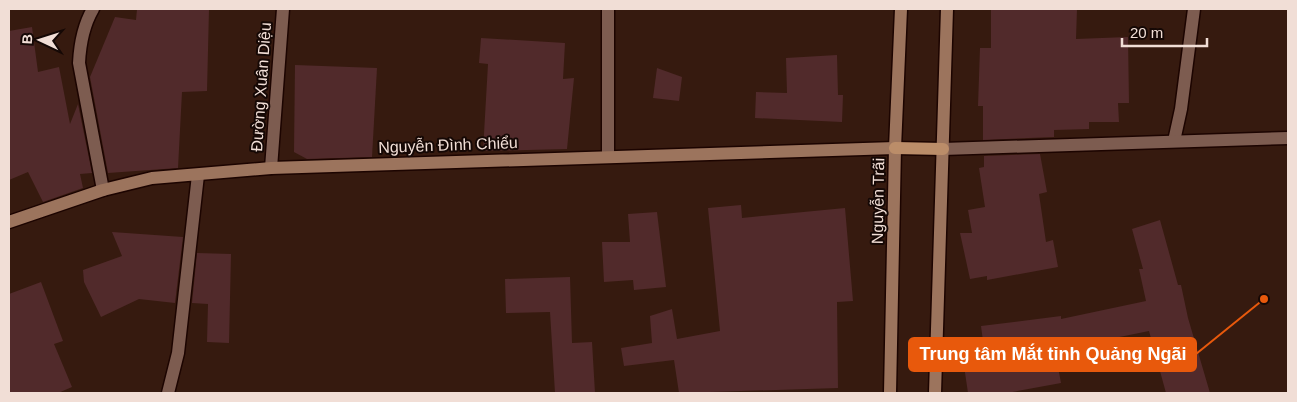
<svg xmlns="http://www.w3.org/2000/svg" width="1297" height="402" font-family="Arial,sans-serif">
	<rect width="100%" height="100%" fill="#361a0f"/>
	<!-- building -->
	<g fill="#512a2b">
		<path d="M 137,9 L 209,9 L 207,91 L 182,92 L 178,168 L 108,173 L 90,77 L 115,17 L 136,20 Z"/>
		<path d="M 991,9 L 1077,9 L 1076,39 L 1128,37 L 1129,103 L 1118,103 L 1119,122 L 1089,122 L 1089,129 L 1054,130 L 1054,137 L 983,140 L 983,106 L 978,106 L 980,48 L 991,48 Z"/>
		<path d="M 32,27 L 38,72 L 59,67 L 70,124 L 78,104 L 92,173 L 80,174 L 83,188 L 43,202 L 28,172 L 9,180 L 9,31 Z"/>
		<path d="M 481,38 L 565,43 L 563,79 L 574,78 L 567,149 L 483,151 L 488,64 L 479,63 Z"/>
		<path d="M 837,55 L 838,95 L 843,95 L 842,122 L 755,118 L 756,92 L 787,93 L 786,58 Z"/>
		<path d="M 295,65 L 377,68 L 372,157 L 307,159 L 294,152 Z"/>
		<path d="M 657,68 L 682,77 L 679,101 L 653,98 Z"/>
		<path d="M 1040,154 L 1047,192 L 1039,194 L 1046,242 L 1053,240 L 1058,267 L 987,280 L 987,276 L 970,279 L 960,233 L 972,233 L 968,210 L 985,207 L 979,168 L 984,167 L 984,156 Z"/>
		<path d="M 741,205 L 742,218 L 845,208 L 853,301 L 837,302 L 838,388 L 679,393 L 674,360 L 624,366 L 621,348 L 652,343 L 650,316 L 672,309 L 677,339 L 720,331 L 708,208 Z"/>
		<path d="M 657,212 L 666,287 L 634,290 L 633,280 L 604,282 L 602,242 L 630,242 L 628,214 Z"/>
		<path d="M 1160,220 L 1178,285 L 1181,285 L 1188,318 L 1210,393 L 1166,393 L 1149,331 L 1075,346 L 1077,358 L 1057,362 L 1061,383 L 1007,393 L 968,393 L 963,359 L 985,356 L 981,326 L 1061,316 L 1061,319 L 1146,301 L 1139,269 L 1143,269 L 1132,229 Z"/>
		<path d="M 112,232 L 183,237 L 175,303 L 139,299 L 101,317 L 84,282 L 83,270 L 122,256 Z"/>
		<path d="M 197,253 L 231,254 L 229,343 L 207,342 L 208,304 L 192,303 Z"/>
		<path d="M 570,277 L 572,343 L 592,342 L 595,393 L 555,393 L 550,312 L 506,313 L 505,279 Z"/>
		<path d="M 41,282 L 63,341 L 54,344 L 72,387 L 58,393 L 9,393 L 9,294 Z"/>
	</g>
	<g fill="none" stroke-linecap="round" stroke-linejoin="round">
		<defs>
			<g id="street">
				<path d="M 93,9 C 83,26 80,43 79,63 L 103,190"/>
				<path d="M 608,9 L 608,156"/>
				<path d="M 1174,141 L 1181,109 L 1194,9"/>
				<path d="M 943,149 L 1288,138"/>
				<path d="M 271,168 L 283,9"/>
				<path d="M 168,393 L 178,353 L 198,175"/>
			</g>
			<g id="secondary">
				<path d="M 9,222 L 103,190 L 152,178 L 271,168 L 895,148"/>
				<path d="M 890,393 L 895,148 L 901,9"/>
				<path d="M 935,393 L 947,9"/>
			</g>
			<path id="primary" d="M 895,148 L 943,149"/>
		</defs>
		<!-- street casing -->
		<use href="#street" stroke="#1c0400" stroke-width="15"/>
		<!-- secondary casing -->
		<use href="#secondary" stroke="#1c0400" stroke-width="15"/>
		<!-- primary casing -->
		<use href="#primary" stroke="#1c0400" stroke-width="15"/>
		<!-- street -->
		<use href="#street" stroke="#7d5c50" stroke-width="12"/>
		<!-- secondary -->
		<use href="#secondary" stroke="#9c745d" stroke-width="12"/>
		<!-- primary -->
		<use href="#primary" stroke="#bb8d69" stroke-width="12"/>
	</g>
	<g text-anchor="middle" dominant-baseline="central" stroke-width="4" stroke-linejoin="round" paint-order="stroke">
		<!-- street labels -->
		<g font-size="16" fill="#f1ded6" stroke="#150805">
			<text transform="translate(261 87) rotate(-86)">Đường Xuân Diệu</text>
			<text transform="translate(448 145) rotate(-2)">Nguyễn Đình Chiểu</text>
			<text transform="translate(878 201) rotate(-89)">Nguyễn Trãi</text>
		</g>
	</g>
	<!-- callouts -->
	<path fill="none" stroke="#e8590c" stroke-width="2" d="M1264 299L1196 354"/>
	<circle fill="#e8590c" stroke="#150805" stroke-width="2" cx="1264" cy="299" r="5"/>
	<rect fill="#e8590c" stroke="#e8590c" stroke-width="2" x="909" y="338" width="287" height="33" rx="5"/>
	<g font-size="18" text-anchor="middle" font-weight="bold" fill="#fff">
		<text x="1053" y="360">Trung tâm Mắt tỉnh Quảng Ngãi</text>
	</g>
	<!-- border -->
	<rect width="1297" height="402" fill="none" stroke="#f1ded6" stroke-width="20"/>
	<!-- north arrow -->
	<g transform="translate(40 40) rotate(274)" stroke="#150805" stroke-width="4" paint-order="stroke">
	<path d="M0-4L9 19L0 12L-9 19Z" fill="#f1ded6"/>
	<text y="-8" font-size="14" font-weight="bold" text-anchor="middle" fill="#f1ded6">B</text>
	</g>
	<!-- scale -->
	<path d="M1122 38v8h85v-8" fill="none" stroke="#f1ded6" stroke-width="2.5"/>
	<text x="1130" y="38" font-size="15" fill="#f1ded6" stroke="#150805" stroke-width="4" paint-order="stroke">20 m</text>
</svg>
